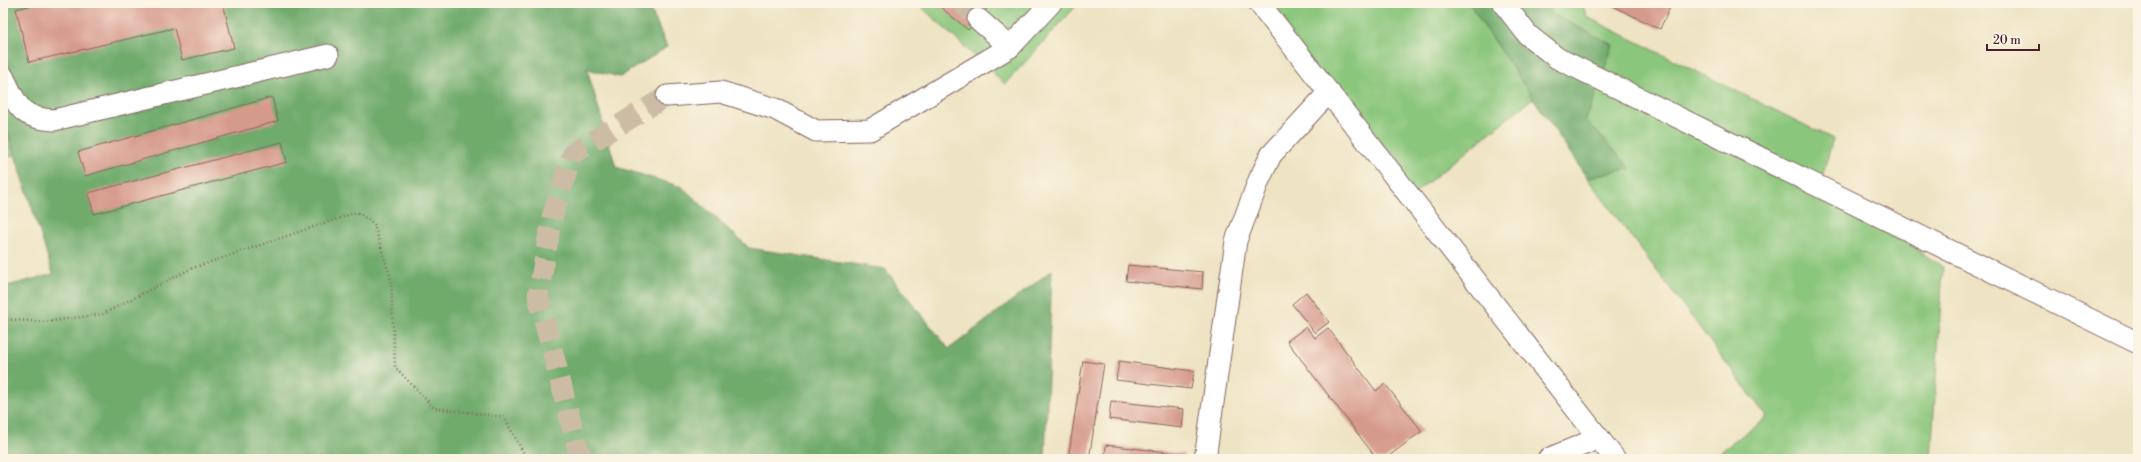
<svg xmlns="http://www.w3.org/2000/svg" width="2141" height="462" font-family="'Libre Bodoni',serif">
	<rect width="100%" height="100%" fill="#fcf5e5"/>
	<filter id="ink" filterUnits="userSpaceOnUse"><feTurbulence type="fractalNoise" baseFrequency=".025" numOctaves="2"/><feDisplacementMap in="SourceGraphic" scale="8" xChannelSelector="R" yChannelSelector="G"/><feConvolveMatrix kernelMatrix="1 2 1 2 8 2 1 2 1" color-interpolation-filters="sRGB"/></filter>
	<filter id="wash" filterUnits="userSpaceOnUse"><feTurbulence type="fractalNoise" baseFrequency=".012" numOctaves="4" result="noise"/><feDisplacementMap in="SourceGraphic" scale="16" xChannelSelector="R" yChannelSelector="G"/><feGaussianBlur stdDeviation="0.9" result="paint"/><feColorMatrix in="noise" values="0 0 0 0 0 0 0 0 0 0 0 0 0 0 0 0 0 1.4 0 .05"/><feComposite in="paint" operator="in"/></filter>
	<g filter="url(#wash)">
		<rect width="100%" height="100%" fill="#eee3c3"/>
		<!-- green -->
		<g fill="#8ac67c" stroke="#6a7254">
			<path d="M 917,3 L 936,3 L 968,30 L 973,24 L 1009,58 L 1059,3 L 1079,3 L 1005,84 Z"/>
			<path d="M 986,3 L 1044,3 L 1018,30 C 1003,29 995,22 983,13 L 989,6 Z"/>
			<path d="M 1259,3 L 1469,3 L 1533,98 L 1410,197 Z"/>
			<path d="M 1551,3 L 1582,3 L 1587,17 L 1833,139 L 1816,198 L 1907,243 L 1943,267 L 1931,459 L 1711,459 L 1767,417 L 1587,178 L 1630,168 L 1586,120 L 1613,45 L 1550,13 Z"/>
			<path d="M 3,117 L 14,155 L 3,158 Z"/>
		</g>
		<!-- forest -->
		<g fill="#6fab6c" stroke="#5c654c">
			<path d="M 3,3 L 648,3 L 667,47 L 620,77 L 587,69 L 616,167 L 682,187 L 749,248 L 885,269 L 949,349 L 1052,270 L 1045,459 L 3,459 L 3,287 L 53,274 L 3,117 Z"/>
			<path d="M 1469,3 L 1551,3 L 1550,13 L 1613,45 L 1586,120 L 1630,168 L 1587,178 Z"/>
		</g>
		<g id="blocks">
			<!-- building -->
			<g fill="#d69a8c">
				<path d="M 40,3 L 223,3 L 234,48 L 182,60 L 174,28 L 29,62 L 16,9 Z"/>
				<path d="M 936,3 L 986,3 L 990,5 L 968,30 Z"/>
				<path d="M 1606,3 L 1672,3 L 1660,29 Z"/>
				<path d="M 272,97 L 278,121 L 85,176 L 78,152 Z"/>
				<path d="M 282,142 L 287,162 L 94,214 L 88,193 Z"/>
				<path d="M 1128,265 L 1203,272 L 1202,289 L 1126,281 Z"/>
				<path d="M 1306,292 L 1329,322 L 1315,333 L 1292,304 Z"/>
				<path d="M 1306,327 L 1315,338 L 1328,328 L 1376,391 L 1385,384 L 1422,431 L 1385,459 L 1377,459 L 1287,341 Z"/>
				<path d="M 1083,361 L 1104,364 L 1089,459 L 1068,459 Z"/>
				<path d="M 1119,361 L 1194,371 L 1191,389 L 1116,380 Z"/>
				<path d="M 1111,401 L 1184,409 L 1182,428 L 1109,419 Z"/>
				<path d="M 1106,445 L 1185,454 L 1184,459 L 1105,459 Z"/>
			</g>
		</g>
	</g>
	<g filter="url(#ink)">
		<use href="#blocks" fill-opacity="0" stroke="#836460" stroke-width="1"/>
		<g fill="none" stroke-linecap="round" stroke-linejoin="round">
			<!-- minor-tunnel -->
			<g stroke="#cdbca5" stroke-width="21" stroke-dasharray="21 10" stroke-linecap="butt">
				<path d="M 962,3 L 978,19"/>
				<path d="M 583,459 L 578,449 L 538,296 L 552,217 L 573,153 L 667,96"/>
			</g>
			<defs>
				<g id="minor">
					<path d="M 1259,3 L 1615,459"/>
					<path d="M 1503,3 L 1528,35 L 1557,58 L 2138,343"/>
					<path d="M 978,19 L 1010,47 L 1051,3"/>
					<path d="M 3,76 C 17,105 19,118 54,120 L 328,55"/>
					<path d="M 667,96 L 721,92 L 775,109 L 816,131 L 870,130 L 1010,47"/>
					<path d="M 1205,459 L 1236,241 L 1259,180 L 1271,155 L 1329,92"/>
					<path d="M 1548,459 L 1599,438"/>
				</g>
			</defs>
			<!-- minor casing -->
			<use href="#minor" stroke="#836460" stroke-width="23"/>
			<!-- path -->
			<path stroke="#836460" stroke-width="2.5" stroke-dasharray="1 3" stroke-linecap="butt" d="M 3,319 L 45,322 L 103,314 L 190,269 L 357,212 L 374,224 L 391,280 L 395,367 L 434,408 L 504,417 L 527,459"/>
			<!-- minor -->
			<use href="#minor" stroke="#fff" stroke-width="21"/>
		</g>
	</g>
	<!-- margin -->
	<rect width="2141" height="462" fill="none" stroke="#fcf5e5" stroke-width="16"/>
	<!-- scale -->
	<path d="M1987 44v6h52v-6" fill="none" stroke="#4a1f2b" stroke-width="2"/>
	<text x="1993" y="44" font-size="12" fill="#4a1f2b" stroke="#fcf5e5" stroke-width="3" paint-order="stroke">20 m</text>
</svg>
